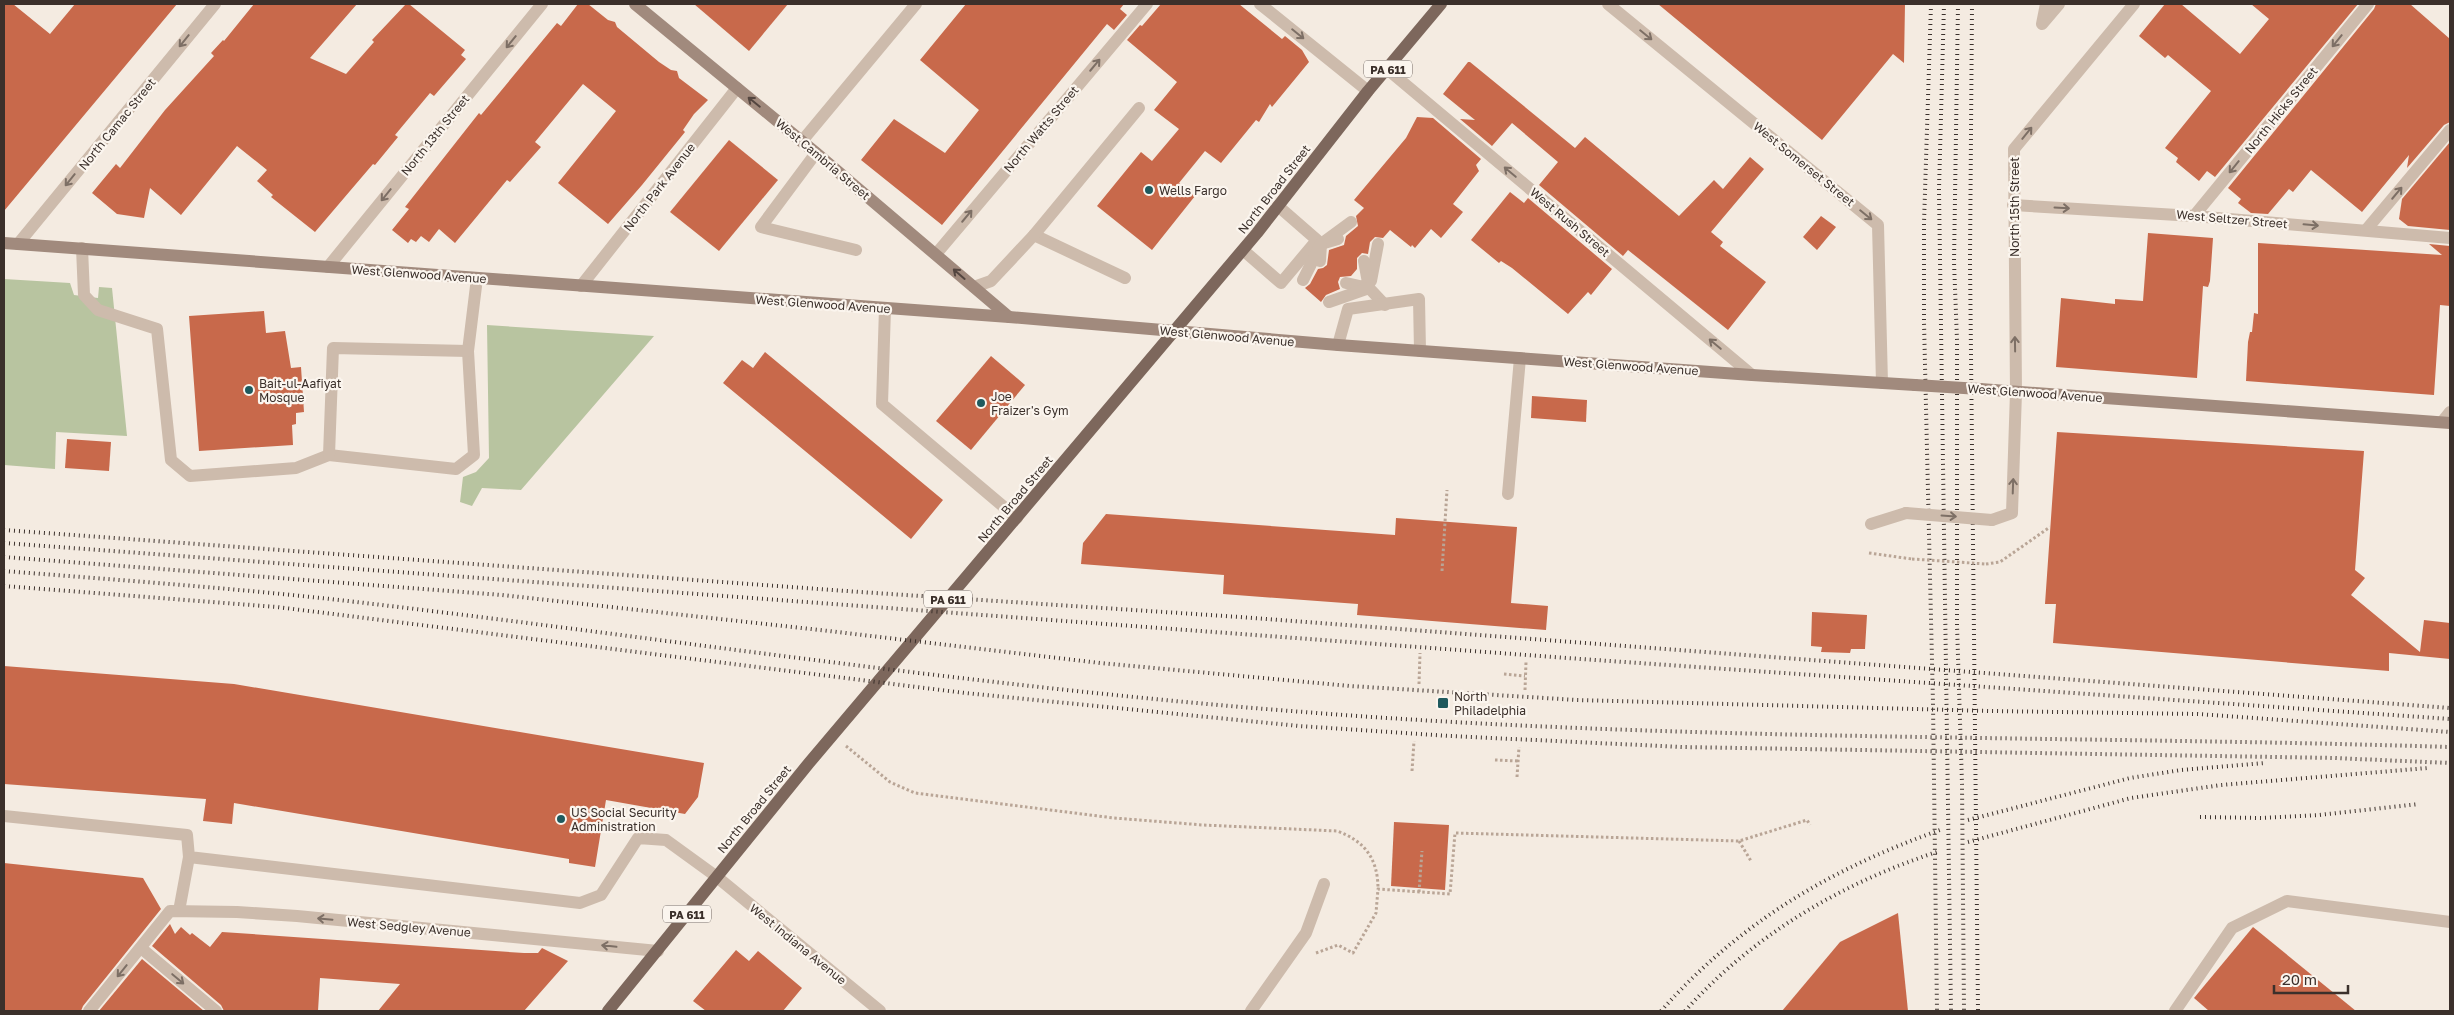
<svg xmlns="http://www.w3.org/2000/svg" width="2454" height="1015" font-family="'Golos Text',sans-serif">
	<rect width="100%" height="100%" fill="#f4ebe1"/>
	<!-- green -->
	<g fill="#b8c4a0">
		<path d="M 4,279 L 70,283 L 74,295 L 98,298 L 99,287 L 112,288 L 127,436 L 56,432 L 55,469 L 4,465 Z"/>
		<path d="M 487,325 L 654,336 L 521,490 L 482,488 L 472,506 L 460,502 L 463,477 L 476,472 L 489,458 Z"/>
	</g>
	<!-- building -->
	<g fill="#c8694b">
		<path d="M 4,4 L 13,4 L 50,34 L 75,4 L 177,4 L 4,211 Z"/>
		<path d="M 254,4 L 357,4 L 310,58 L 346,74 L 374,42 L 372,40 L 406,4 L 409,4 L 465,50 L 461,55 L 466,59 L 434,96 L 430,93 L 395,135 L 398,137 L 375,165 L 373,164 L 315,232 L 271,197 L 273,195 L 257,181 L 267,170 L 237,146 L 181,215 L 150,188 L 144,218 L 117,214 L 92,193 L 116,164 L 120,168 L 165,110 L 214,56 L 211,53 L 223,40 L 224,41 Z"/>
		<path d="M 578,4 L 588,4 L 608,20 L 615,22 L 617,27 L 659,62 L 671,70 L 677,71 L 679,78 L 708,100 L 694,114 L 683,130 L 685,132 L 642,185 L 608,224 L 558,183 L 616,111 L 583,84 L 535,142 L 541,147 L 510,182 L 507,180 L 455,243 L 439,229 L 429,242 L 421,236 L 416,242 L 411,239 L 408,243 L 392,230 L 409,209 L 405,207 L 479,113 L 481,115 L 557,23 L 561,26 Z"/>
		<path d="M 694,4 L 788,4 L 749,51 Z"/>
		<path d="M 966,4 L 1124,4 L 1120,9 L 1127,15 L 1114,30 L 1107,24 L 942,225 L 861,160 L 894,119 L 945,153 L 979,110 L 920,60 Z"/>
		<path d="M 1161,4 L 1239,4 L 1282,39 L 1285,36 L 1302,50 L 1309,62 L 1272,107 L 1270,104 L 1259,122 L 1256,120 L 1221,163 L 1205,151 L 1179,183 L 1195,196 L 1152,250 L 1097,206 L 1141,152 L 1152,161 L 1179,129 L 1154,110 L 1177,82 L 1127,40 L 1140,25 L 1142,26 Z"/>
		<path d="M 1658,4 L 1905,4 L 1904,63 L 1893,54 L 1822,140 Z"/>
		<path d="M 2165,4 L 2181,4 L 2240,54 L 2269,19 L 2251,4 L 2358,4 L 2215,177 L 2207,171 L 2199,181 L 2176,162 L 2178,158 L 2165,148 L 2211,91 L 2168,55 L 2165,58 L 2139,36 Z"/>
		<path d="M 2376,4 L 2410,4 L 2450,39 L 2450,122 L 2444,125 L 2407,168 L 2409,155 L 2362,212 L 2311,170 L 2293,192 L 2289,189 L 2268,214 L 2251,213 L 2238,203 L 2241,199 L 2228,188 L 2374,9 Z"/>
		<path d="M 1468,62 L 1470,62 L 1575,148 L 1585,137 L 1679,216 L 1714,180 L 1723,189 L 1750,157 L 1764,169 L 1711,232 L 1723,242 L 1720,246 L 1766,282 L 1728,330 L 1628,250 L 1623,256 L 1539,185 L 1558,162 L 1512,123 L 1492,146 L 1460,119 L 1475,120 L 1443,94 Z"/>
		<path d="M 1417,117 L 1433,118 L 1481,159 L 1476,165 L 1479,171 L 1453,204 L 1463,212 L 1441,238 L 1431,229 L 1415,248 L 1412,245 L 1411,247 L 1390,230 L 1383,238 L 1375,237 L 1370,242 L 1368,254 L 1362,253 L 1357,258 L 1357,269 L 1351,276 L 1340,277 L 1338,282 L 1340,289 L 1326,295 L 1321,302 L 1305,288 L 1310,284 L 1318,269 L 1323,268 L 1327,265 L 1329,250 L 1344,245 L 1346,236 L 1358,226 L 1356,216 L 1364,208 L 1354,200 L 1406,138 Z"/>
		<path d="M 729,140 L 778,180 L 719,251 L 670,212 Z"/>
		<path d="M 2450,142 L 2450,230 L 2408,226 L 2399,219 L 2402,199 Z"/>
		<path d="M 1510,192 L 1524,203 L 1528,198 L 1612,269 L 1591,295 L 1588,292 L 1568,314 L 1512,268 L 1501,261 L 1499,263 L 1471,240 Z"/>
		<path d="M 1821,216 L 1836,227 L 1817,250 L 1803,237 Z"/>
		<path d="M 2148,233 L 2213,238 L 2210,281 L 2208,287 L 2203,286 L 2197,378 L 2056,367 L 2061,298 L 2115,304 L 2115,299 L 2143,301 Z"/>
		<path d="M 2258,243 L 2442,255 L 2429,244 L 2450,246 L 2450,306 L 2440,305 L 2434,395 L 2246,381 L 2248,342 L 2250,332 L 2252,332 L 2254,313 L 2258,314 Z"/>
		<path d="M 264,311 L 266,333 L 285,331 L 291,368 L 301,367 L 304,412 L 296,413 L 296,424 L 292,425 L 293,445 L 199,451 L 189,316 Z"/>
		<path d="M 765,352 L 943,500 L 911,539 L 723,383 L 742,360 L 753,368 Z"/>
		<path d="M 991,356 L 1025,385 L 971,450 L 936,421 Z"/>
		<path d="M 1532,396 L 1587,400 L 1586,422 L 1531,418 Z"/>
		<path d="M 2057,432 L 2364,451 L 2355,570 L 2365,578 L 2351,595 L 2420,652 L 2424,620 L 2450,623 L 2450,659 L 2389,653 L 2389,671 L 2053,643 L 2056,604 L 2045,604 Z"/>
		<path d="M 67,439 L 111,442 L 109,471 L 65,468 Z"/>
		<path d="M 1106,514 L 1395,535 L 1396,518 L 1517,527 L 1511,603 L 1548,606 L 1546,630 L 1357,615 L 1358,604 L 1223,594 L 1224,575 L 1081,564 L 1083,543 Z"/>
		<path d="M 1812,612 L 1867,615 L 1865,649 L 1851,649 L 1850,653 L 1821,652 L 1822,647 L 1811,646 Z"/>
		<path d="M 4,666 L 234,684 L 704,763 L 698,797 L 685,814 L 606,800 L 595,867 L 569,863 L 569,859 L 234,803 L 232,824 L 203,821 L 206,799 L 4,784 Z"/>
		<path d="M 1394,822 L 1449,825 L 1445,890 L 1391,886 Z"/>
		<path d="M 4,863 L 143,878 L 161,909 L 83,1006 L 81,1011 L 4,1011 Z"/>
		<path d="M 1898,913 L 1908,1011 L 1782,1011 L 1840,942 Z"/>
		<path d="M 170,924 L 175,934 L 181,927 L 190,935 L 192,933 L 210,947 L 222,932 L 524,953 L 538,953 L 542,948 L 568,961 L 524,1011 L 378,1011 L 400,984 L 320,978 L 318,1011 L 224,1011 L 221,1005 L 152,946 Z"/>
		<path d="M 2253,927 L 2356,1011 L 2209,1011 L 2194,998 Z"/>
		<path d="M 736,950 L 749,961 L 758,951 L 802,988 L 783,1011 L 706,1011 L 693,1001 Z"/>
		<path d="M 142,959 L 204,1011 L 99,1011 Z"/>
	</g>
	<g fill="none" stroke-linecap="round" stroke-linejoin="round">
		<!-- path -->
		<g stroke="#b9a596" stroke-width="3" stroke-dasharray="2.5 2.5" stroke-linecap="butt">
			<path d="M 1869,553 L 1912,559"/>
			<path d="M 1986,564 L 2000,562 L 2050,527"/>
			<path d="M 1442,571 L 1447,490"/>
			<path d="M 1504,674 L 1525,676"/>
			<path d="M 1419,684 L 1420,653"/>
			<path d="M 1525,690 L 1526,662"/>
			<path d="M 846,746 L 890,782 L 915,793 L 1114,818 L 1203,825 L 1337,831 C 1365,841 1378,859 1378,889"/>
			<path d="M 1495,760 L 1518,761"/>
			<path d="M 1412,771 L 1414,741"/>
			<path d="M 1517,777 L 1519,747"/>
			<path d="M 1739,841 L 1751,861"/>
			<path d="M 1419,892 L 1422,851"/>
			<path d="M 1316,953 L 1338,945 L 1353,953 L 1376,913 L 1378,889 L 1450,894 L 1455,833 L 1739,841 L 1807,820 L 1810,825"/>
		</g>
		<!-- lane -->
		<g stroke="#cdbbac" stroke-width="12">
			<path d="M 2046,4 L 2042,24 L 2059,4"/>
			<path d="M 816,153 L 761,227 L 856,250"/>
			<path d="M 1034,235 L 1125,278"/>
			<path d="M 1338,239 L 1321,244 L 1351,222"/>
			<path d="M 82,248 L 84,295 L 98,310 L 157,329 L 171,460 L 190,476 L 296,468 L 329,455 L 456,469 L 474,455 L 468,351 L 477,278"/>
			<path d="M 1243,250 L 1281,283 L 1317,240 L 1278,206"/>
			<path d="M 1303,280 L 1321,244 L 1320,261"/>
			<path d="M 1371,281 L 1378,244"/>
			<path d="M 1346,283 L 1369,288 L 1364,261"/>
			<path d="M 974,287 L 991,281 L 1034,235 L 1139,108"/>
			<path d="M 1329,302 L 1369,288 L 1385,305"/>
			<path d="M 885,308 L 882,404 L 1017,518"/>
			<path d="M 1338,345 L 1348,309 L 1419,299 L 1420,351"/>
			<path d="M 329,455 L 333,348 L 468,351"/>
			<path d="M 1508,494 L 1520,358"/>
			<path d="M 1992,520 L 2012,513 L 2016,392"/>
			<path d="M 1871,524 L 1906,513"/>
			<path d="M 4,816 L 187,835 L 189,857 L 580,903 L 601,895 L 638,838 L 666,840 L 717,877"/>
			<path d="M 179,911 L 189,857"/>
			<path d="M 2175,1011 L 2232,928 L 2287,901 L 2450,922"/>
		</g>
		<!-- street -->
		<g stroke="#cdbbac" stroke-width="12">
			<path d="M 1260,4 L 1368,91"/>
			<path d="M 1608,4 L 1878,225 L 1882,383"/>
			<path d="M 1387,69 L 1752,375"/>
			<path d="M 802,141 L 916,4"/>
			<path d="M 2013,205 L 2194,216 L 2450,238"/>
			<path d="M 2194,216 L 2368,4"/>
			<path d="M 2366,230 L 2450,130"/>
			<path d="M 18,244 L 215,4"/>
			<path d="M 936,254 L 1147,4"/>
			<path d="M 328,267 L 542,4"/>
			<path d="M 581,286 L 737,88"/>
			<path d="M 2016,392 L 2014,149 L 2134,4"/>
			<path d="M 2442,422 L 2450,412"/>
			<path d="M 717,877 L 880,1011"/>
			<path d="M 141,948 L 216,1011"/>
			<path d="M 89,1011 L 170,911 L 237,912 L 297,916 L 658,951"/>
			<path d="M 1251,1011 L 1306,933 L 1324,884"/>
		</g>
		<!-- secondary -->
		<g stroke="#a18a7d" stroke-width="12">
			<path d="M 635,4 L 816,153 L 1009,317"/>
			<path d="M 4,243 L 1009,317 L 1338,345 L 1752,375 L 1915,385"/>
			<path d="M 1980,389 L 2450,423"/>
		</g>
		<!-- primary -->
		<path stroke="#7d675c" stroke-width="12" d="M 608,1011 L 809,763 L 1257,233 L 1368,91 L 1441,4"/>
		<!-- rail -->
		<g stroke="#3b302b" stroke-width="4" stroke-dasharray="1 4" stroke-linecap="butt">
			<path d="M 1931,4 L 1924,223 L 1924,322 L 1933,704 L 1937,1011"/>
			<path d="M 1944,4 L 1939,190 L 1951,1011"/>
			<path d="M 1958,4 L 1954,262 L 1957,340 L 1957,625 L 1962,784 L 1964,1011"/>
			<path d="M 1972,4 L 1970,261 L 1978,1011"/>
			<path d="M 4,530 L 860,592 L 1240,617 L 2450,708"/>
			<path d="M 4,543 L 1581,659 L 2450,719"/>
			<path d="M 4,557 L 502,595 L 829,631 L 1100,663 L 1350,686 L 1577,700 L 1990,711 L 2198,714 L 2450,732"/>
			<path d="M 4,571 C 118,580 234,588 348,601 C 666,638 984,688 1304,712 C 1685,742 2068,735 2450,747"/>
			<path d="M 4,586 L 277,607 L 965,693 L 1299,726 L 1450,736 L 1682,747 L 2334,758 L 2450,763"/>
			<path d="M 2200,817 L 2261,818 L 2319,815 L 2419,804"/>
			<path d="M 1968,820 L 2130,778 L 2181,770 L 2265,763"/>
			<path d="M 1968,842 L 2131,798 L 2221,785 L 2428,768"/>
			<path d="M 1661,1011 C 1739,923 1830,869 1940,830"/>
			<path d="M 1685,1011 C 1753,935 1843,882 1940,851"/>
		</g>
		<!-- path-bridge -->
		<path stroke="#b9a596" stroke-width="3" stroke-dasharray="2.5 2.5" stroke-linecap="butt" d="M 1912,559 L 1986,564"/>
		<!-- lane-bridge -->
		<path stroke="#cdbbac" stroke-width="12" d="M 1906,513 L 1992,520"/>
		<!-- secondary-bridge -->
		<path stroke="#a18a7d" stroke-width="12" d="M 1915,385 L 1980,389"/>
	</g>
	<!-- one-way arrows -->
	<defs><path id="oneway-shaft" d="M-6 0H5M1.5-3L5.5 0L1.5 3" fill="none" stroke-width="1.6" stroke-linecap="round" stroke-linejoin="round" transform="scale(1.25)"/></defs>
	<g stroke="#7d6f65">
		<use href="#oneway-shaft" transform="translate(1298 34) rotate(39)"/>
		<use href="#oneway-shaft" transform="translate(1646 35) rotate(39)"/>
		<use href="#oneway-shaft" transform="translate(184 41) rotate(129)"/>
		<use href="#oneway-shaft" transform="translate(2337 41) rotate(129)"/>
		<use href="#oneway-shaft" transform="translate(511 42) rotate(129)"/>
		<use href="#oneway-shaft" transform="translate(1095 65) rotate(-50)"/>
		<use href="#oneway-shaft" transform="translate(2027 133) rotate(-51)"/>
		<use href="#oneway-shaft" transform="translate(2234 167) rotate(129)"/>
		<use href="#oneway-shaft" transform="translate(1510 172) rotate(-140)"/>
		<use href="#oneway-shaft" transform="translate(70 180) rotate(129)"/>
		<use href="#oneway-shaft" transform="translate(2397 193) rotate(-50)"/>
		<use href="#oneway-shaft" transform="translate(386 195) rotate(129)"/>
		<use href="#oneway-shaft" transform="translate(2062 208) rotate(3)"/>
		<use href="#oneway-shaft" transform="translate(1866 215) rotate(39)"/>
		<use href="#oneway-shaft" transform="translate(967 216) rotate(-50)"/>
		<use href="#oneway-shaft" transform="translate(2311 225) rotate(5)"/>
		<use href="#oneway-shaft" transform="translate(1715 344) rotate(-140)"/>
		<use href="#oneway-shaft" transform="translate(2015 344) rotate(-91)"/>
		<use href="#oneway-shaft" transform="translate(2013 486) rotate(-88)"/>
		<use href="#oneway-shaft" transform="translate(1949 516) rotate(4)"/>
		<use href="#oneway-shaft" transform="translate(325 919) rotate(-175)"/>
		<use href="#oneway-shaft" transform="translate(609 946) rotate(-174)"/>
		<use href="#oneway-shaft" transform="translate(122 971) rotate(129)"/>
		<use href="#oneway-shaft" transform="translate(178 979) rotate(40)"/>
	</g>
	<g stroke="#544640">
		<use href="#oneway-shaft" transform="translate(754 102) rotate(-141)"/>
		<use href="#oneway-shaft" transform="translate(959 274) rotate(-139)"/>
	</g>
	<!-- markers -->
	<g fill="#1f5a5e" stroke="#fbf5ee" stroke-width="2">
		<circle cx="1149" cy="190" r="5"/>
		<circle cx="249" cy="390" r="5"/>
		<circle cx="981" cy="403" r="5"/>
		<rect x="1437" y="697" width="12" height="12" rx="2.5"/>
		<circle cx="561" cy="819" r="5"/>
	</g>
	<g text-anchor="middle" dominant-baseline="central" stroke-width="4.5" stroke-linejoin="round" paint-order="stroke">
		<!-- shield labels -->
		<g fill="#fbf5ee" stroke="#756b66" stroke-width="1">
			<rect x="1364" y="60.5" width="48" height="17" rx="4"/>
			<rect x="924" y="590.5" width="48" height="17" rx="4"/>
			<rect x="663" y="905.5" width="48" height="17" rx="4"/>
		</g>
		<g font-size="11" font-weight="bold" fill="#3b302b">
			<text x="1388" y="69">PA 611</text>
			<text x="948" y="599">PA 611</text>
			<text x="687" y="914">PA 611</text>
		</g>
		<!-- street labels -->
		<g font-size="12" fill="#3b302b" stroke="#fbf5ee">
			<text transform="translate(2281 110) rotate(-51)">North Hicks Street</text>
			<text transform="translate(117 124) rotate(-51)">North Camac Street</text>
			<text transform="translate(1041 129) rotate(-50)">North Watts Street</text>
			<text transform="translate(435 135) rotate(-51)">North 13th Street</text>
			<text transform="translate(823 159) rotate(40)">West Cambria Street</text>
			<text transform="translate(1804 164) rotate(39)">West Somerset Street</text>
			<text transform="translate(659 187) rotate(-52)">North Park Avenue</text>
			<text transform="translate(1274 189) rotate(-52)">North Broad Street</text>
			<text transform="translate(2014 207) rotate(-90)">North 15th Street</text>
			<text transform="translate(2232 219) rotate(5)">West Seltzer Street</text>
			<text transform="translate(1570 222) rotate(40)">West Rush Street</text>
			<text transform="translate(419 274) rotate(4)">West Glenwood Avenue</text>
			<text transform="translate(823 304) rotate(4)">West Glenwood Avenue</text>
			<text transform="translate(1227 336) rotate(5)">West Glenwood Avenue</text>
			<text transform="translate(1631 366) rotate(4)">West Glenwood Avenue</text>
			<text transform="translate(2035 393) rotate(4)">West Glenwood Avenue</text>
			<text transform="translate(1015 499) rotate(-50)">North Broad Street</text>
			<text transform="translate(754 809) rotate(-51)">North Broad Street</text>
			<text transform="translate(409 927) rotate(5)">West Sedgley Avenue</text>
			<text transform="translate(798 944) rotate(39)">West Indiana Avenue</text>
		</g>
		<!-- poi labels -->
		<g font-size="12" fill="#3b302b" stroke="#fbf5ee" text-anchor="start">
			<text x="1159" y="190">Wells Fargo</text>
			<text x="259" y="383">Bait-ul-Aafiyat<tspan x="259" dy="14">Mosque</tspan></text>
			<text x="991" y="396">Joe<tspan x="991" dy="14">Fraizer's Gym</tspan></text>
			<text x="1454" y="696">North<tspan x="1454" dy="14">Philadelphia</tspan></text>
			<text x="571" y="812">US Social Security<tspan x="571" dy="14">Administration</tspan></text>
		</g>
	</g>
	<!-- border -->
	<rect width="2454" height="1015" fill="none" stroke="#3b302b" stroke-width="10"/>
	<!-- scale -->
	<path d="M2274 985v8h74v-8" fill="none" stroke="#3b302b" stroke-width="2.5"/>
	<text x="2282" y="985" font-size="15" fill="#3b302b" stroke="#fbf5ee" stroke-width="4" paint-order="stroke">20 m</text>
</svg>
